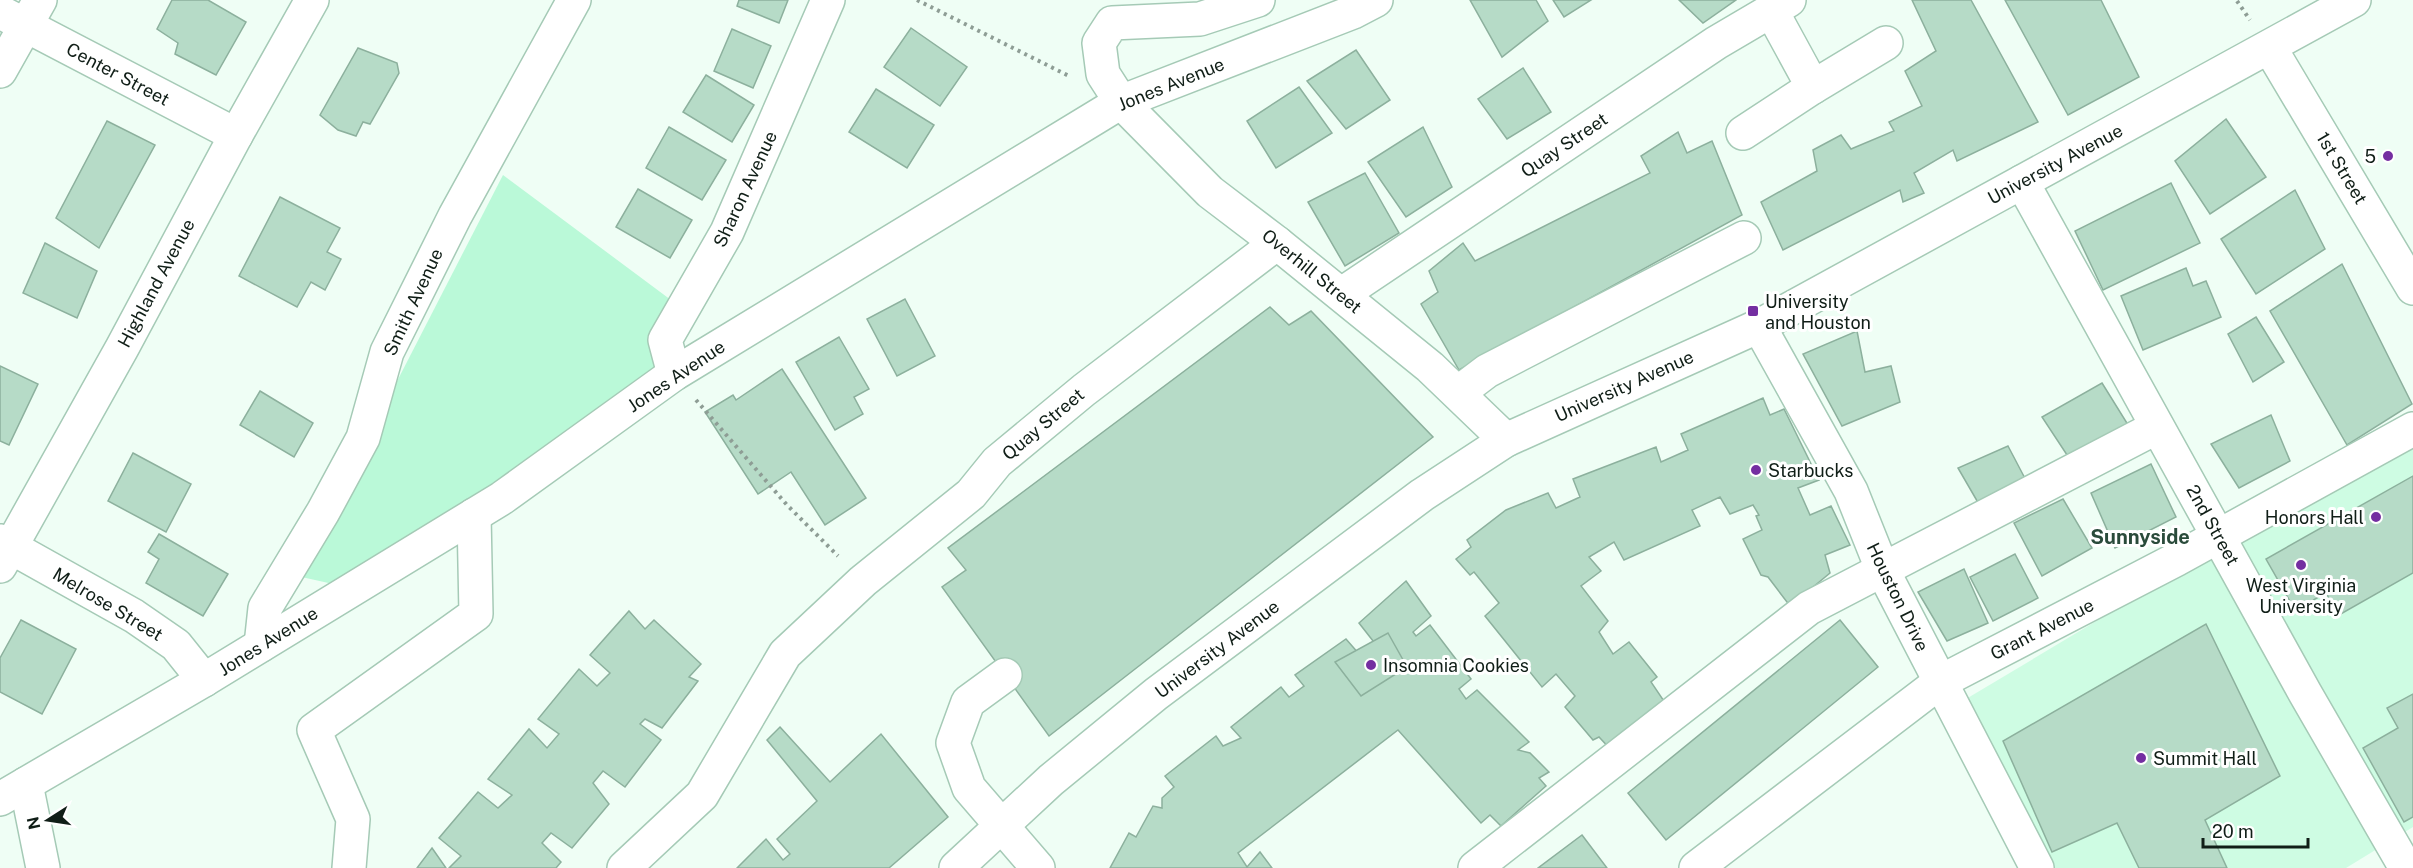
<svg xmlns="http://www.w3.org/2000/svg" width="2413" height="868" font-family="'Public Sans',sans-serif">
	<rect width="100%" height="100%" fill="#effef5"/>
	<!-- built -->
	<path fill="#cefce3" d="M 2413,432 L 2413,827 L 2346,868 L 2051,868 L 1966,699 Z"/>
	<!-- green -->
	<path fill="#baf9d8" d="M 503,175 L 671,300 L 659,369 L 527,465 L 333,584 L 297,576 Z"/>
	<!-- building -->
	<g fill="#b6dbc7" stroke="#8cb09d" stroke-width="1.5">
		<path d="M 172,0 L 208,0 L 246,22 L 216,75 L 175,54 L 178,43 L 157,29 Z"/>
		<path d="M 739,0 L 788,0 L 779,23 L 737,6 Z"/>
		<path d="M 1470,0 L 1536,0 L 1548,21 L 1502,57 Z"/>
		<path d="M 1553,0 L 1591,0 L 1564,17 Z"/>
		<path d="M 1679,0 L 1736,0 L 1703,23 Z"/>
		<path d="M 1912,0 L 1971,0 L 2038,122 L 1957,161 L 1953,150 L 1914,173 L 1924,193 L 1903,202 L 1900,190 L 1783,250 L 1761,202 L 1817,171 L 1813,150 L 1841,135 L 1851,149 L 1894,131 L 1889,122 L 1922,106 L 1905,71 L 1936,51 Z"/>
		<path d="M 2005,0 L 2101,0 L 2139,77 L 2068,115 Z"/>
		<path d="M 911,28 L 967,67 L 940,106 L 884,67 Z"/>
		<path d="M 732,29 L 771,46 L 753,88 L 714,71 Z"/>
		<path d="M 358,48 L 397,63 L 399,73 L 370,124 L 363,122 L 356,136 L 338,130 L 320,115 Z"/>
		<path d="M 1356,50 L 1390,100 L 1346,129 L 1307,81 Z"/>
		<path d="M 1523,68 L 1551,112 L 1507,139 L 1478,99 Z"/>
		<path d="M 706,75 L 754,105 L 732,142 L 683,112 Z"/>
		<path d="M 1299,87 L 1332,133 L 1276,168 L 1247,121 Z"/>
		<path d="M 876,89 L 934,125 L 907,168 L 849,132 Z"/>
		<path d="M 2226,119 L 2266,177 L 2210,214 L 2175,161 Z"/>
		<path d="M 107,121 L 155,145 L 99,248 L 56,218 Z"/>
		<path d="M 669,127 L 726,160 L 702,200 L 646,168 Z"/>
		<path d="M 1423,127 L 1452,187 L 1406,217 L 1368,162 Z"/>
		<path d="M 1678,132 L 1687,153 L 1712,141 L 1742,215 L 1459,370 L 1421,304 L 1438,292 L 1429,271 L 1463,243 L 1475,261 L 1650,173 L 1641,156 Z"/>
		<path d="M 1365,173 L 1399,233 L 1345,266 L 1308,202 Z"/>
		<path d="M 2171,183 L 2200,243 L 2103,290 L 2075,231 Z"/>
		<path d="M 638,189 L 692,220 L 670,258 L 616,227 Z"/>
		<path d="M 2295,190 L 2325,249 L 2256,294 L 2221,239 Z"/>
		<path d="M 280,197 L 340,228 L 327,252 L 341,259 L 325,290 L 311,282 L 297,307 L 239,276 Z"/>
		<path d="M 45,243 L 97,271 L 77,318 L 23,293 Z"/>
		<path d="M 2342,264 L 2412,404 L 2347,445 L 2270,311 Z"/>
		<path d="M 2186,268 L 2193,286 L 2206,281 L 2221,317 L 2143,350 L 2121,296 Z"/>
		<path d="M 905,299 L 935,356 L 897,376 L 867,319 Z"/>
		<path d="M 1270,307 L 1289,325 L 1311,311 L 1433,437 L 1049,736 L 942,587 L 966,570 L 948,548 Z"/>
		<path d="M 2256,317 L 2284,362 L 2253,382 L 2228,334 Z"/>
		<path d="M 1857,331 L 1865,372 L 1891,366 L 1900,402 L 1842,426 L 1803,354 Z"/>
		<path d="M 839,337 L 869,389 L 854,397 L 863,414 L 835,430 L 796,362 Z"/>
		<path d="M 0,366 L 38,384 L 9,445 L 0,441 Z"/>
		<path d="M 782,369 L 866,498 L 825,525 L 791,472 L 758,494 L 705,412 L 733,395 L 736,400 Z"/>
		<path d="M 2102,383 L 2130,428 L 2071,461 L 2042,417 Z"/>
		<path d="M 260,391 L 313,423 L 294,457 L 240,425 Z"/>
		<path d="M 1763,398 L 1770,415 L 1784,409 L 1819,480 L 1798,488 L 1810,515 L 1831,506 L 1850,545 L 1825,555 L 1830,573 L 1790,606 L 1768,577 L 1761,575 L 1743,539 L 1762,530 L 1756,516 L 1759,515 L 1753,505 L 1730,514 L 1720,497 L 1692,510 L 1700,526 L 1624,560 L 1614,542 L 1589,557 L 1601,571 L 1581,586 L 1608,621 L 1599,632 L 1613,654 L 1629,642 L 1657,677 L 1651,682 L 1670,710 L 1613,752 L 1599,737 L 1593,740 L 1565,707 L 1575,696 L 1556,674 L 1542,687 L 1485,616 L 1499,603 L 1474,572 L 1470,575 L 1456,559 L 1471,547 L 1467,540 L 1506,510 L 1548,493 L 1556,508 L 1580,497 L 1573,479 L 1656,447 L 1661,462 L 1688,450 L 1681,434 Z"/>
		<path d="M 2271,415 L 2290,461 L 2239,488 L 2211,444 Z"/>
		<path d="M 2008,446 L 2029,486 L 1980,506 L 1958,468 Z"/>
		<path d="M 133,453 L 191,484 L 166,532 L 108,501 Z"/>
		<path d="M 2151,464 L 2176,517 L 2115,548 L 2091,493 Z"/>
		<path d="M 2413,476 L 2413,573 L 2339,615 L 2326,593 L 2295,610 L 2266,559 Z"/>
		<path d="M 2063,499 L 2092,548 L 2042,576 L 2014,523 Z"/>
		<path d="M 159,534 L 228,574 L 203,616 L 146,583 L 159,559 L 148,552 Z"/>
		<path d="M 2015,554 L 2038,598 L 1993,621 L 1970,577 Z"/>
		<path d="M 1964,569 L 1988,623 L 1947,641 L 1918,592 Z"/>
		<path d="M 1406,581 L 1431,616 L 1413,632 L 1416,636 L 1430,625 L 1471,679 L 1459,689 L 1466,699 L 1477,690 L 1529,742 L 1518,750 L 1530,753 L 1549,772 L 1539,778 L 1546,786 L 1501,826 L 1490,815 L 1481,823 L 1398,730 L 1238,853 L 1247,867 L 1260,852 L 1272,868 L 1110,868 L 1129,833 L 1136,837 L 1153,806 L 1162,808 L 1162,798 L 1174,787 L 1165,776 L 1216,736 L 1223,746 L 1241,738 L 1231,727 L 1281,687 L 1289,697 L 1304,686 L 1295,675 L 1346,639 L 1360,655 L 1377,646 L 1359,623 Z"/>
		<path d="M 629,611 L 645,629 L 654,620 L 701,664 L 689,677 L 698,681 L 662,728 L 645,719 L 640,724 L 661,740 L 625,787 L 603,771 L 593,783 L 609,804 L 572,848 L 551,833 L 542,843 L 561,862 L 556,868 L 449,868 L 461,856 L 439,838 L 478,792 L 498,808 L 512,795 L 488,779 L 529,729 L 547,748 L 559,734 L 538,719 L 579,669 L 597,686 L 610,673 L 590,655 Z"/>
		<path d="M 21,620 L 76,649 L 42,714 L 0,692 L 0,658 Z"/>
		<path d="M 1840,620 L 1878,667 L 1666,840 L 1628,793 Z"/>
		<path d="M 2206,624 L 2280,776 L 2205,820 L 2227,868 L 2139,868 L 2117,823 L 2052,852 L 2003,741 Z"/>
		<path d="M 1388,633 L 1407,667 L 1361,696 L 1335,662 Z"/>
		<path d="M 2413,694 L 2413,817 L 2404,822 L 2363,748 L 2398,728 L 2387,708 Z"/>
		<path d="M 780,727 L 830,782 L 881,734 L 948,817 L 889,868 L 737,868 L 766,839 L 783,860 L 790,854 L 777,839 L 817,801 L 767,740 Z"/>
		<path d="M 1582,835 L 1607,868 L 1538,868 Z"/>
		<path d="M 432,848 L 446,868 L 417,868 Z"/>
	</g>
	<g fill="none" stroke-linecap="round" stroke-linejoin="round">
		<defs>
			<g id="minor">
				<path d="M 1258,0 L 1200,19 L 1112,23 L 1099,43 L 1103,74 L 1121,102 L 1210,192 L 1277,243 L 1430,367 L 1506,440"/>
				<path d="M 0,12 L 236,135"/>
				<path d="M 2270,48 L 2413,288"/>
				<path d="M 0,71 L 40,0"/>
				<path d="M 1813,87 L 1886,43"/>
				<path d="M 1743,133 L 1813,87 L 1771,10"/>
				<path d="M 2022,182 L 2305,693 L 2406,868"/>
				<path d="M 1342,294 L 1716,43 L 1789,0"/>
				<path d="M 1759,326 L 1851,491 L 1883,571 L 2037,868"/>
				<path d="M 674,374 L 665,340 L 727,232 L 828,0"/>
				<path d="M 1458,393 L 1487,371 L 1744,238"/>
				<path d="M 0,541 L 134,616 L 176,645 L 204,680"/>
				<path d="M 0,566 L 122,348 L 236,135 L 312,0"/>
				<path d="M 261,645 L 265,608 L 323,512 L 363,438 L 387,352 L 455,216 L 574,0"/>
				<path d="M 1005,675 L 968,702 L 953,743 L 969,788 L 1038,868"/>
				<path d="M 26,784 L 43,868"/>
				<path d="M 0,799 L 204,680 L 502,498 L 674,374 L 1121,102 L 1353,12 L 1376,0"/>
				<path d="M 349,868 L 353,819 L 314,730 L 476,614 L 474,515"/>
				<path d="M 624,868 L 702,795 L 785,654 L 863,581 L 971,494 L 997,462 L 1084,390 L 1277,243"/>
				<path d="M 956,868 L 1051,780 L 1156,694 L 1422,495 L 1506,440 L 1759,326 L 2354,0"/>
				<path d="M 1475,868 L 1809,608 L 2157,427"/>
				<path d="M 1696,868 L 1940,682 L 2177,559 L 2413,429"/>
			</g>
		</defs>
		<!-- minor casing -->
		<use href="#minor" stroke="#a5cab6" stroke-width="36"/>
		<!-- path -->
		<g stroke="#8e9d95" stroke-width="4" stroke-dasharray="3 4.5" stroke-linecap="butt">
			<path d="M 917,0 L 1069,76"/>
			<path d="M 2237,1 L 2250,20"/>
			<path d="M 696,400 L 787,505 L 838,556"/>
		</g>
		<!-- minor -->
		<use href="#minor" stroke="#fff" stroke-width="33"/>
	</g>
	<!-- markers -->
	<g fill="#742ea1" stroke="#fff" stroke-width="2">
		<circle cx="2388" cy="156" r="6"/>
		<rect x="1747" y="305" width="12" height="12" rx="3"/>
		<circle cx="1756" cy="470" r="6"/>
		<circle cx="2376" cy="517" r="6"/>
		<circle cx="2301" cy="565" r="6"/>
		<circle cx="1371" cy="665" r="6"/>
		<circle cx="2141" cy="758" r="6"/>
	</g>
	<g text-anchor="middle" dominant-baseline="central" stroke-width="6" stroke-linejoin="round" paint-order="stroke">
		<!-- street labels -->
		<g font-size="18" fill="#101e17" stroke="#fff">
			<text transform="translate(118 74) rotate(28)">Center Street</text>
			<text transform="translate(1171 84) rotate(-22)">Jones Avenue</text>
			<text transform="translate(1564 145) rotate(-34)">Quay Street</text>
			<text transform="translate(2055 164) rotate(-28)">University Avenue</text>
			<text transform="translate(2342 168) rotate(59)">1st Street</text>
			<text transform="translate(745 189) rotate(-65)">Sharon Avenue</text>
			<text transform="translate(1312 271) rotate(39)">Overhill Street</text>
			<text transform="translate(156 283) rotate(-62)">Highland Avenue</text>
			<text transform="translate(413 302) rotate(-65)">Smith Avenue</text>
			<text transform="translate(676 376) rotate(-34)">Jones Avenue</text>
			<text transform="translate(1624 386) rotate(-24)">University Avenue</text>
			<text transform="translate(1043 424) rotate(-40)">Quay Street</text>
			<text transform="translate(2213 525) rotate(61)">2nd Street</text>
			<text transform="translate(1898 597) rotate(64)">Houston Drive</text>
			<text transform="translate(108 604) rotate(31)">Melrose Street</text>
			<text transform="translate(2042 629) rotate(-27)">Grant Avenue</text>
			<text transform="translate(268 641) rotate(-32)">Jones Avenue</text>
			<text transform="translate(1217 649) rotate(-37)">University Avenue</text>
		</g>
		<!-- poi labels -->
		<g font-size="18" fill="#101e17" stroke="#fff" text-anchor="start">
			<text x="2376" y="156" text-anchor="end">5</text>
			<text x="1765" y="301">University<tspan x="1765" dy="21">and Houston</tspan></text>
			<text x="1768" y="470">Starbucks</text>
			<text x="2364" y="517" text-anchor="end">Honors Hall</text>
			<text x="2301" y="585" text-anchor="middle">West Virginia<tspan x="2301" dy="21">University</tspan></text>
			<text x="1383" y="665">Insomnia Cookies</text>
			<text x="2153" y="758">Summit Hall</text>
		</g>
		<!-- neighbourhood labels -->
		<g font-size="20" font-weight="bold" fill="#2a4b3b" stroke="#fff">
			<text x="2140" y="537">Sunnyside</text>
		</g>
	</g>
	<!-- north arrow -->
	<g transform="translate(48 820) rotate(258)" stroke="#ffffff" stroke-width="4.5" paint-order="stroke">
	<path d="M0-4.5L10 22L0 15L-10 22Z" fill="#101e17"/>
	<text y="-9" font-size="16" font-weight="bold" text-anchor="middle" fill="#101e17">N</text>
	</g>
	<!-- scale -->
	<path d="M2203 838v9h105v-9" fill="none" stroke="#101e17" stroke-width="3"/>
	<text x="2212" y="838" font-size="18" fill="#101e17" stroke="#ffffff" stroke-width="4.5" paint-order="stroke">20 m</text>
</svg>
